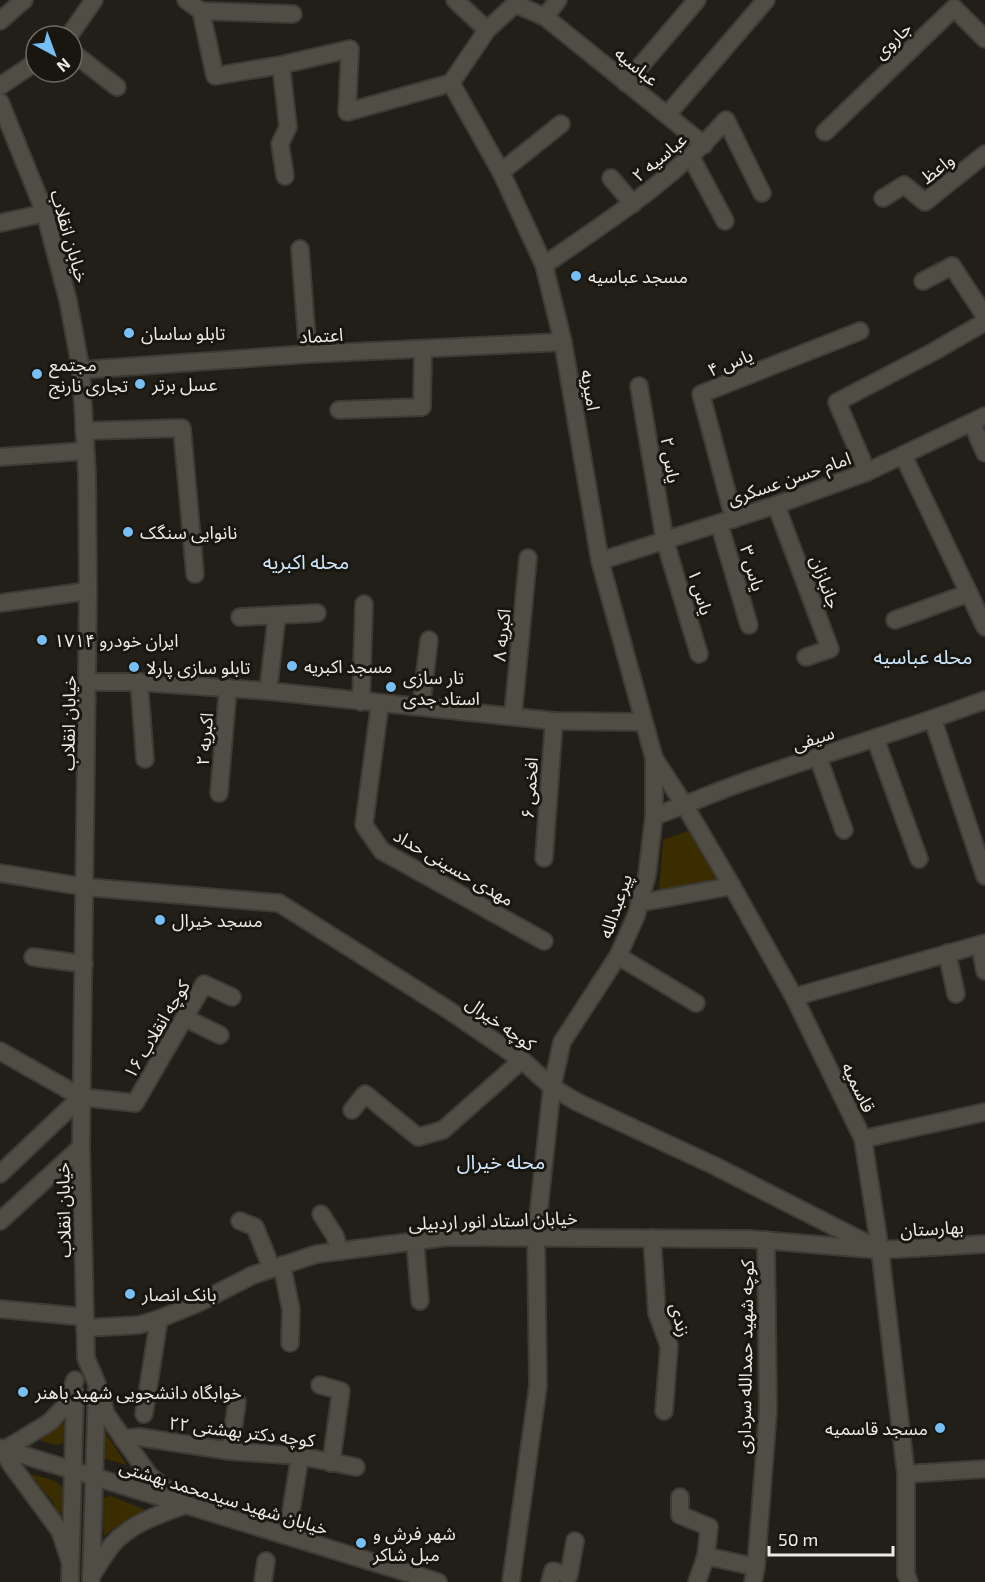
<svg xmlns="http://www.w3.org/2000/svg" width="985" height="1582" font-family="'Exo 2','Noto Sans Arabic',sans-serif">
	<rect width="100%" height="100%" fill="#211f18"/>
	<!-- green -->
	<g fill="#3a2e00">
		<path d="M 691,830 L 722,882 L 659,893 L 663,840 Z"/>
		<path d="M 61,1423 L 64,1424 C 69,1449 60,1447 41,1441 L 42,1435 Z"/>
		<path d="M 102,1428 L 127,1465 L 103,1458 L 99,1450 Z"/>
		<path d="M 30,1474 C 66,1483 67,1482 60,1518 L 53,1502 Z"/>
		<path d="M 111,1496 L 146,1510 L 120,1524 L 104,1536 L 101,1506 L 103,1498 Z"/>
	</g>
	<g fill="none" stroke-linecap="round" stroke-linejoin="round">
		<defs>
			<g id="minor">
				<path d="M 186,0 L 201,11 L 215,76 L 281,65 L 350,49 L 347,112 L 451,83"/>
				<path d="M 455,0 L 487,30"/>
				<path d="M 201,11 L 293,14"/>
				<path d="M 545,17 L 558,0"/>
				<path d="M 0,21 L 24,0"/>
				<path d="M 69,36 L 94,0"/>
				<path d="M 72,52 L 117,87"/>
				<path d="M 281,65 L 288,127 L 280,144 L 285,176"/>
				<path d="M 451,83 L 501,172 L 544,265 L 563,342 L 600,561 L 654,758 L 654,816 L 647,875 L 636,916 L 618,956 L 562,1042 L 552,1087 L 536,1236 L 538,1386 L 511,1582"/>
				<path d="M 451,83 L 487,30 L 515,4 L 545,17 L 704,145"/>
				<path d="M 626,83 L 697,0"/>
				<path d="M 0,86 L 36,62"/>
				<path d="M 667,115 L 766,0"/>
				<path d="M 825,132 L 954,8 L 985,39"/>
				<path d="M 691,157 L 725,221"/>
				<path d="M 501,172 L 561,124"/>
				<path d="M 611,178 L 633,204"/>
				<path d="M 883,198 L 904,185 L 925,202 L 985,154"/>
				<path d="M 0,223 L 45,213"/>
				<path d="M 300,249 L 308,354"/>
				<path d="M 544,265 C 608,221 674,179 726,120 L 762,193"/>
				<path d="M 923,281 L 952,266 L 985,316"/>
				<path d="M 81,370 L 308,354 L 563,342"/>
				<path d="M 639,386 L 665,541 L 699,654"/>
				<path d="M 339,410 L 422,407 L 423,349"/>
				<path d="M 972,423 L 985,453"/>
				<path d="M 84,431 L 182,428 L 195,574"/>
				<path d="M 903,455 L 985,627"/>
				<path d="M 0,457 L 85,451"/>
				<path d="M 867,472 L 837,402 L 933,352 L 985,322"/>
				<path d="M 776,505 L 830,649 L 806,657"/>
				<path d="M 734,519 L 701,394 L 860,331"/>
				<path d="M 719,523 L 749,625"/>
				<path d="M 600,561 L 776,505 L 867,472 L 985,416"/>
				<path d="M 0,603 L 88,591"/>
				<path d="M 240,617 L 317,613"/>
				<path d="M 895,620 L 969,593"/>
				<path d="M 88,682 L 139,682 L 268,691 L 554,721 L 643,722"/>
				<path d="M 139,682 L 145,759"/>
				<path d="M 268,691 L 277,615"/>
				<path d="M 361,702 L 364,604"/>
				<path d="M 380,703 L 364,825 L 382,851 L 544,941"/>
				<path d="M 421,707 L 429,640"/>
				<path d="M 513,715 L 528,558"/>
				<path d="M 933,720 L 985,876"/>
				<path d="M 875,738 L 919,859"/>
				<path d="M 818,757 L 844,830"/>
				<path d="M 654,758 L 685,806 L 732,886 L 794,997 L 863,1139 L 880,1250 L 906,1474 L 906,1574 L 909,1582"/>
				<path d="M 219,793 L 228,688"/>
				<path d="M 654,816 C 687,805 719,790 752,779 C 829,752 908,729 985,700"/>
				<path d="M 544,858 L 554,721"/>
				<path d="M 0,873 L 85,887 L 279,903 L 447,1009 L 522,1060 L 552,1087 L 577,1102 L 715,1166 L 880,1250"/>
				<path d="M 639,903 L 732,886"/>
				<path d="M 980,945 L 985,971"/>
				<path d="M 947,953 L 956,994"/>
				<path d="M 618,956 L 696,1003"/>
				<path d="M 33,957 L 84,964"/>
				<path d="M 794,997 L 985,943"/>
				<path d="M 185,1018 L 220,1035"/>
				<path d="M 0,1051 L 81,1097 L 135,1103 L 204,984 L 232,997"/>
				<path d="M 352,1110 L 365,1094 L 418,1137 L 443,1130 L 522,1060"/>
				<path d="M 863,1139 L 985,1112"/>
				<path d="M 0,1174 L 81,1097"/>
				<path d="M 321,1214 L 335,1236 L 340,1251"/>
				<path d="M 0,1221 L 81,1147"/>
				<path d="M 240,1221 L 255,1227 L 272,1269"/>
				<path d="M 652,1238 L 657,1313 L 669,1346 L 664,1411"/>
				<path d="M 415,1240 L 420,1301"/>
				<path d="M 282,1265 L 291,1310 L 290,1343"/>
				<path d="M 0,1309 L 85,1317"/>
				<path d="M 320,1385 L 341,1391 L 331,1463"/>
				<path d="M 144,1414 L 159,1319"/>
				<path d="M 123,1439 L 139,1437 L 230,1451 L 300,1456 L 356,1467"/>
				<path d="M 230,1451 L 237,1402"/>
				<path d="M 906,1474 L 985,1469"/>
				<path d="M 680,1497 L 680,1515 L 709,1527 L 706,1556 L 697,1582"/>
				<path d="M 287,1536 L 300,1456"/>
				<path d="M 706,1556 L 756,1567"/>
				<path d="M 263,1582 L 266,1561"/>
				<path d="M 550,1582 L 553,1571 L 569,1575 L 575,1541"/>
				<path d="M 753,1582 L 756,1567 L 768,1411 L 766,1240"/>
			</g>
			<path id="tertiary" d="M 85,1328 L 139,1325 L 159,1319 L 198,1303 L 253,1275 L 317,1254 L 447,1237 L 750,1239 L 880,1250 L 985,1244"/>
			<g id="secondary">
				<path d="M 0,102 L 45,213 L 68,300 L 81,370 L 87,475 L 88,591 L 81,1147 L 86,1358 L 97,1384 L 91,1582"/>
				<path d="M 0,1448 L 438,1582"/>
				<path d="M 70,1561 L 60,1531 L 10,1463 L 4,1450 L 50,1422 L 67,1404 L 75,1380"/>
				<path d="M 91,1576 C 98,1566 104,1555 112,1545 C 131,1523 158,1515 185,1505 L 149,1475 L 106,1414 L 100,1393"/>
				<path d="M 70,1582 L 75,1393"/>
			</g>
		</defs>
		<!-- minor casing -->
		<use href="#minor" stroke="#3d3b36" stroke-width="20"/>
		<!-- tertiary casing -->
		<use href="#tertiary" stroke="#3d3b36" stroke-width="20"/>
		<!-- secondary casing -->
		<use href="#secondary" stroke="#3d3b36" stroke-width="20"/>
		<!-- minor -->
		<use href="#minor" stroke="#504d45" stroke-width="16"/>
		<!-- tertiary -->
		<use href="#tertiary" stroke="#504d45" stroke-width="16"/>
		<!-- secondary -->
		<use href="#secondary" stroke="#504d45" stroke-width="16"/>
	</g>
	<!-- markers -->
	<g fill="#77bff7" stroke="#18160f" stroke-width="2">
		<circle cx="576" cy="276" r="6"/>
		<circle cx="129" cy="333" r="6"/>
		<circle cx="37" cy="374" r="6"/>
		<circle cx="140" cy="384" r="6"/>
		<circle cx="128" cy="532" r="6"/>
		<circle cx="42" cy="640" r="6"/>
		<circle cx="292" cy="666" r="6"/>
		<circle cx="134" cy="667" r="6"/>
		<circle cx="391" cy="687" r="6"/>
		<circle cx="160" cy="920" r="6"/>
		<circle cx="130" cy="1294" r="6"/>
		<circle cx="23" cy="1392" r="6"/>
		<circle cx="940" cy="1428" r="6"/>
		<circle cx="361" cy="1543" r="6"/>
	</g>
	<g text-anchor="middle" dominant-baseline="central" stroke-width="6" stroke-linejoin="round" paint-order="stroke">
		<!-- street labels -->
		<g font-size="18" fill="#edebe6" stroke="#18160f">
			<text transform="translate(892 40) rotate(-44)">جاروی</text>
			<text transform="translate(637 66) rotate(39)">عباسیه</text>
			<text transform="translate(659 157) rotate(-40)">عباسیه ۲</text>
			<text transform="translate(937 168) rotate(-38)">واعظ</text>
			<text transform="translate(70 236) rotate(74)">خیابان انقلاب</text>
			<text transform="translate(321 335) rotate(-3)">اعتماد</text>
			<text transform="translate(730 362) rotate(-21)">یاس ۴</text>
			<text transform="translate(591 390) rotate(81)">امیریه</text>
			<text transform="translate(671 460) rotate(81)">یاس ۲</text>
			<text transform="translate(789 478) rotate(-19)">امام حسن عسکری</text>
			<text transform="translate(753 568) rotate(74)">یاس ۳</text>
			<text transform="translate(826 582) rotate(70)">جانبازان</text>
			<text transform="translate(701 592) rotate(73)">یاس ۱</text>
			<text transform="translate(501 635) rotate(-84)">اکبریه ۸</text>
			<text transform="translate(68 723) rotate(-89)">خیابان انقلاب</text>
			<text transform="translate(813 738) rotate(-18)">سیفی</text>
			<text transform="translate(204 739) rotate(-85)">اکبریه ۲</text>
			<text transform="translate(529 788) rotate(-86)">افخمی ۶</text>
			<text transform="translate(454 867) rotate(30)">مهدی حسینی حداد</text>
			<text transform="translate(615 906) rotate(-71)">پیرعبدالله</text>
			<text transform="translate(501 1023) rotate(35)">کوچه خیرال</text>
			<text transform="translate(156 1029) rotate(-59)">کوچه انقلاب ۱۶</text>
			<text transform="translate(859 1087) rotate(64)">قاسمیه</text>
			<text transform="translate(63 1210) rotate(-91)">خیابان انقلاب</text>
			<text transform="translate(493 1220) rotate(-2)">خیابان استاد انور اردبیلی</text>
			<text transform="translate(932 1228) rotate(-3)">بهارستان</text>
			<text transform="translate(681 1320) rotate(76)">زندی</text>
			<text transform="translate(745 1357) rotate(-89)">کوچه شهید حمدالله سرداری</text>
			<text transform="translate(242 1431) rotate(7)">کوچه دکتر بهشتی ۲۲</text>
			<text transform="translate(224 1497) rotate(17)">خیابان شهید سیدمحمد بهشتی</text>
		</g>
		<!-- poi labels -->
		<g font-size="18" fill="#edebe6" stroke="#18160f" text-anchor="start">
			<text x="588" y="276">مسجد عباسیه</text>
			<text x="141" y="333">تابلو ساسان</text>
			<text x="49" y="364">مجتمع<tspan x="49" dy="21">تجاری نارنج</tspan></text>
			<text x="152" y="384">عسل برتر</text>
			<text x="140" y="532">نانوایی سنگک</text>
			<text x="54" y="640">ایران خودرو ۱۷۱۴</text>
			<text x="304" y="666">مسجد اکبریه</text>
			<text x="146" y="667">تابلو سازی پارلا</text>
			<text x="403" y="677">تار سازی<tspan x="403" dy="21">استاد جدی</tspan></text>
			<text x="172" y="920">مسجد خیرال</text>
			<text x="142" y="1294">بانک انصار</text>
			<text x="35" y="1392">خوابگاه دانشجویی شهید باهنر</text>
			<text x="928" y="1428" text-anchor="end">مسجد قاسمیه</text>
			<text x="373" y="1533">شهر فرش و<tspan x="373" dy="21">مبل شاکر</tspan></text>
		</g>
		<!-- neighbourhood labels -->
		<g font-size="20" fill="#cde7fd" stroke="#18160f">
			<text x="306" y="561">محله اکبریه</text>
			<text x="923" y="656">محله عباسیه</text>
			<text x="501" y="1161">محله خیرال</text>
		</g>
	</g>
	<!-- north arrow -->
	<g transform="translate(54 54) rotate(139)"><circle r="28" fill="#18160f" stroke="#6d6b65" stroke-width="1.5"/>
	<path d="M0-4.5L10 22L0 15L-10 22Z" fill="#77bff7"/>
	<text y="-9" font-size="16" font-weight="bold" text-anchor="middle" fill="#edebe6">N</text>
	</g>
	<!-- scale -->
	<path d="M769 1546v9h124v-9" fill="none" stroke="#edebe6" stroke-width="3"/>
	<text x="778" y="1546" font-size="18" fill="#edebe6" stroke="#18160f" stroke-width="4.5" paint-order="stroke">50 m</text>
</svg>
